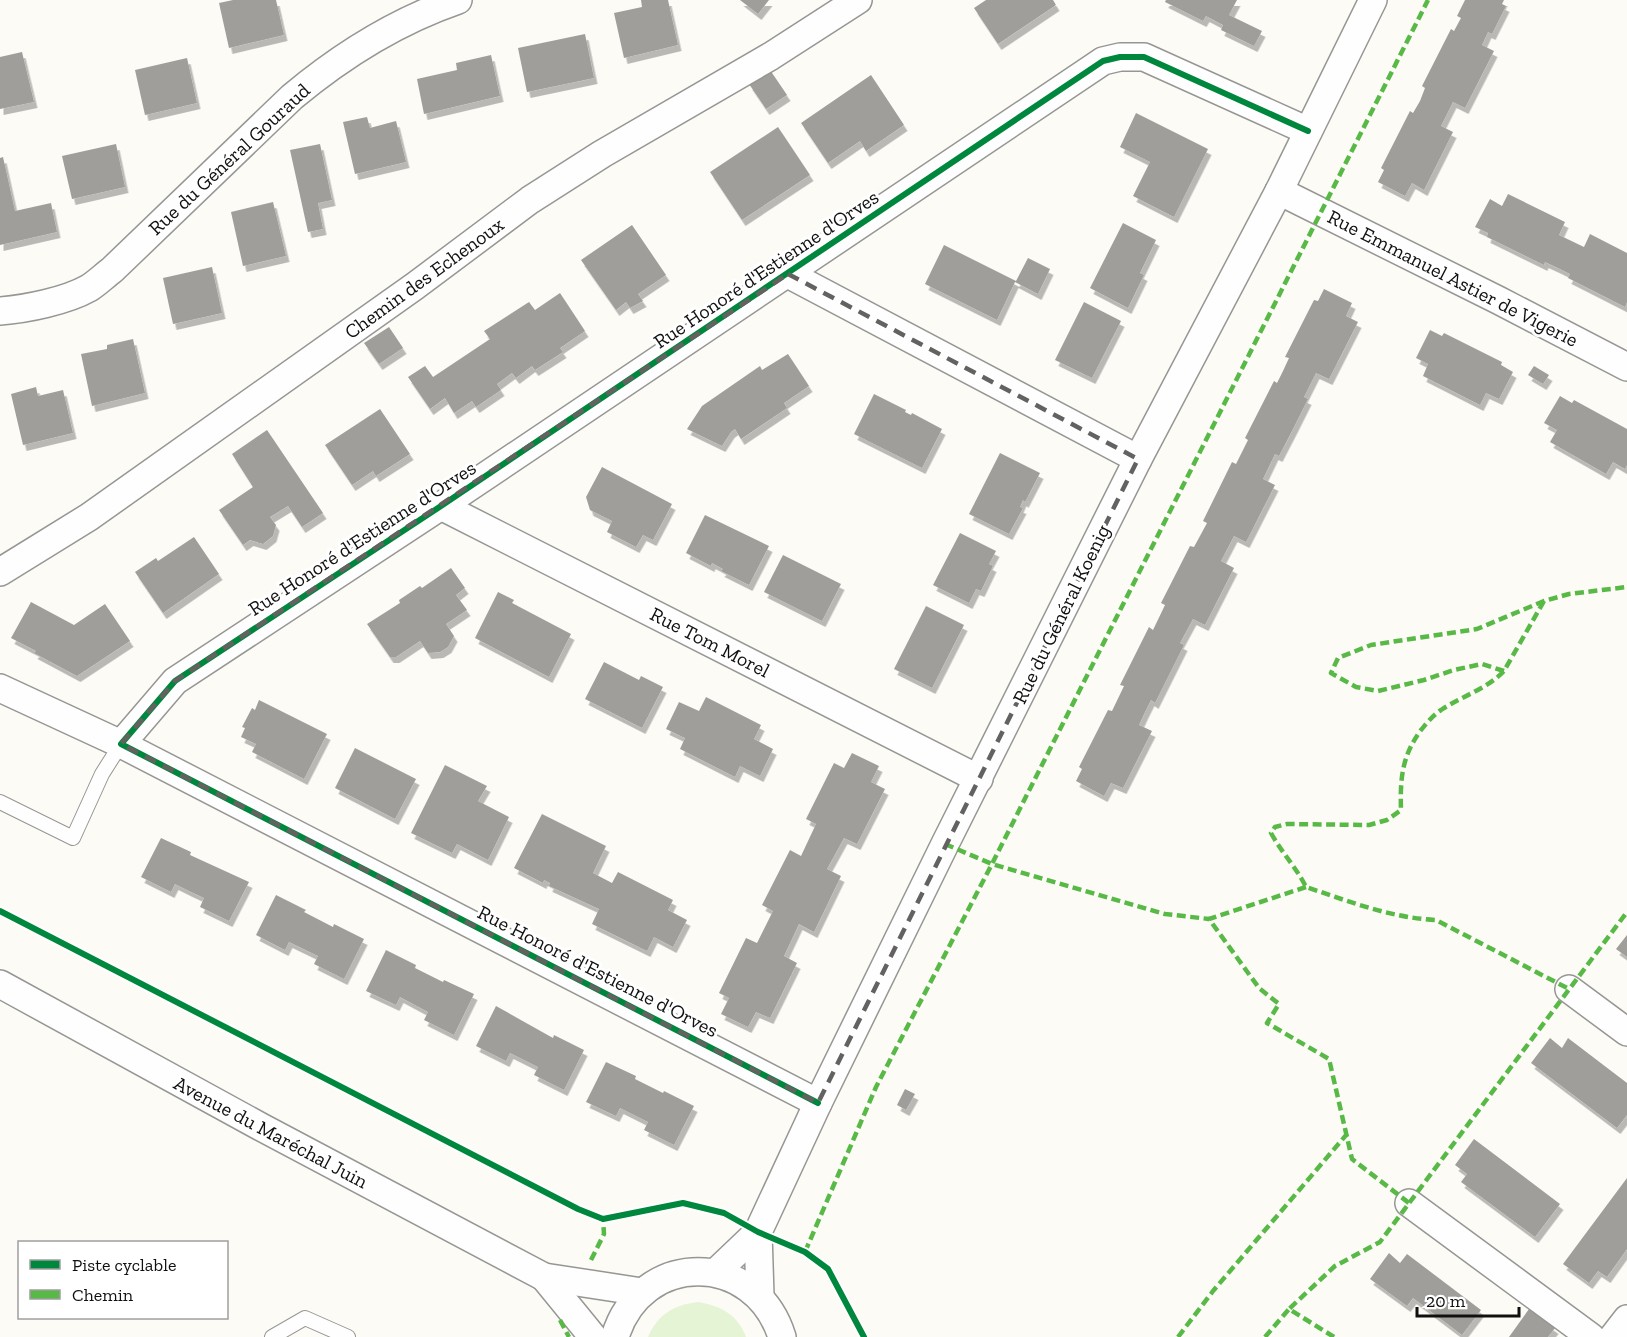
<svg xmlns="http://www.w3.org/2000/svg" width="1627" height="1337" font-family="'Zilla Slab',serif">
	<defs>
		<filter id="shadow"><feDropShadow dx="3.5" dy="6" stdDeviation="0" flood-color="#0004"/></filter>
	</defs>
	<rect width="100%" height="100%" fill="#fcfbf6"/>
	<!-- green -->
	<path fill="#e5f4d4" d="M 698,1302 C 721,1306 737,1314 746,1337 L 648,1337 C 658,1314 674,1305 698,1302 Z"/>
	<!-- building -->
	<g fill="#a09e9b" filter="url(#shadow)">
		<path d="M 233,0 L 276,0 L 284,35 L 229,48 L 219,3 Z"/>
		<path d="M 641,0 L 668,0 L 678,45 L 624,58 L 614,13 L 642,7 Z"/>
		<path d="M 740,0 L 769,0 L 758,14 Z"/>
		<path d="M 986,0 L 1053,0 L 1056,5 L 998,44 L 974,8 Z"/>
		<path d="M 1166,0 L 1237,0 L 1229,15 L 1262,31 L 1254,46 L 1221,30 L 1223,25 L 1206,16 L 1203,21 L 1165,2 Z"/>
		<path d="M 1465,0 L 1504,0 L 1502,4 L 1506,6 L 1492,34 L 1488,32 L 1482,45 L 1494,51 L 1465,108 L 1453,102 L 1441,126 L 1453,132 L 1424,190 L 1412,183 L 1405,196 L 1378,182 L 1384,170 L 1381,168 L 1410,111 L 1413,113 L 1420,101 L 1425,88 L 1422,86 L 1451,29 L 1454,31 L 1461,18 L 1457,16 Z"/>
		<path d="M 585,34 L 594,78 L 527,92 L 518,48 Z"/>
		<path d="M 22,52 L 34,102 L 0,109 L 0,57 Z"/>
		<path d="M 491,55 L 500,96 L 424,114 L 417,79 L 457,70 L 456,63 Z"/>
		<path d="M 187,58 L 197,103 L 145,115 L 135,70 Z"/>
		<path d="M 770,70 L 787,95 L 766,109 L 749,84 Z"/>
		<path d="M 871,75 L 904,125 L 866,151 L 860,141 L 828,163 L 801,123 Z"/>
		<path d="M 1136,113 L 1208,149 L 1174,217 L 1133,196 L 1150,162 L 1120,147 Z"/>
		<path d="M 367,117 L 370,128 L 396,121 L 406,162 L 355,174 L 343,122 Z"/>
		<path d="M 778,127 L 810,175 L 742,220 L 710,172 Z"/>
		<path d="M 116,144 L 125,187 L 72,199 L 62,156 Z"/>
		<path d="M 320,144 L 332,200 L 318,203 L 323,229 L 308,232 L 290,150 Z"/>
		<path d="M 3,157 L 15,211 L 51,203 L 57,232 L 0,245 L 0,158 Z"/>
		<path d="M 1508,194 L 1565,222 L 1559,235 L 1584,247 L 1590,234 L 1627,253 L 1627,302 L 1625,307 L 1568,278 L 1570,274 L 1558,268 L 1545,262 L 1544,265 L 1487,237 L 1488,233 L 1475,227 L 1490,199 L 1502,206 Z"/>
		<path d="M 273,202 L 286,256 L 243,266 L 231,212 Z"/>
		<path d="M 1123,223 L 1156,240 L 1140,273 L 1144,275 L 1128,308 L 1090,288 Z"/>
		<path d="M 632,225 L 666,275 L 638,294 L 643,301 L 630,308 L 626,302 L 616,310 L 581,260 Z"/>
		<path d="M 944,245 L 1016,281 L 1028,258 L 1050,269 L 1038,294 L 1015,282 L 997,320 L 925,284 Z"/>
		<path d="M 212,267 L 222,313 L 173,324 L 163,278 Z"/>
		<path d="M 1324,289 L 1352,303 L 1346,316 L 1358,322 L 1329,379 L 1316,373 L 1304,397 L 1308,399 L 1294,427 L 1279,456 L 1275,454 L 1263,479 L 1275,485 L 1246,542 L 1234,536 L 1221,561 L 1234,568 L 1205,625 L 1193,619 L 1180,643 L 1184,645 L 1155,703 L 1151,700 L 1145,712 L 1139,725 L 1152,731 L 1123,788 L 1111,783 L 1104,796 L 1076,781 L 1082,769 L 1079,767 L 1108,710 L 1112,711 L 1124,686 L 1120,685 L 1149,627 L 1153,630 L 1165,605 L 1161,603 L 1190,546 L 1194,547 L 1207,523 L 1203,521 L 1232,462 L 1236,464 L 1248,440 L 1245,438 L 1274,381 L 1277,383 L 1283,371 L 1289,358 L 1285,357 L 1314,300 L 1318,301 Z"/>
		<path d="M 560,293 L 585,331 L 560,348 L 563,352 L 535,370 L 532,366 L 516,378 L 512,373 L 497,384 L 501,390 L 476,407 L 472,401 L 454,413 L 445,398 L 430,409 L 408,377 L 425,366 L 433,377 L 490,339 L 484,331 L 529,302 L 535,310 Z"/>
		<path d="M 1084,302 L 1121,321 L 1092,378 L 1055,360 Z"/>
		<path d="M 389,327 L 403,348 L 379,364 L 364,343 Z"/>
		<path d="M 1430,330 L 1442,336 L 1444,333 L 1502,362 L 1501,365 L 1513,372 L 1499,399 L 1486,393 L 1480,405 L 1423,376 L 1428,364 L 1416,358 Z"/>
		<path d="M 133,339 L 145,393 L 92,406 L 81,354 L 107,349 L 107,345 Z"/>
		<path d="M 788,354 L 809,386 L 784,403 L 787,408 L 741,439 L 735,429 L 731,432 L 722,446 L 687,429 L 702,406 L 760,366 L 762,370 Z"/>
		<path d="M 1534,366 L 1549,375 L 1543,384 L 1528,375 Z"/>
		<path d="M 36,387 L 38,396 L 63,390 L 73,433 L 23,445 L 11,394 Z"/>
		<path d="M 874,394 L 906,410 L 905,412 L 911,415 L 912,413 L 942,429 L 922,468 L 854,434 Z"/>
		<path d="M 1560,396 L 1572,403 L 1574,400 L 1627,429 L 1627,465 L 1625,469 L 1613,462 L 1606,474 L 1550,442 L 1557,430 L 1544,423 Z"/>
		<path d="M 380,409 L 410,454 L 376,476 L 373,471 L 352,485 L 325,445 Z"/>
		<path d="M 267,430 L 323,513 L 302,527 L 288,506 L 270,517 L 276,525 L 273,536 L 263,544 L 250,540 L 243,545 L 219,510 L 253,487 L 232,454 Z"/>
		<path d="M 1000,453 L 1040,473 L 1025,502 L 1023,500 L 1020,507 L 1023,508 L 1009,534 L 969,514 Z"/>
		<path d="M 602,467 L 672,504 L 653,540 L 643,535 L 636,547 L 607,532 L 612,521 L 590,510 L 586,497 Z"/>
		<path d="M 705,515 L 769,546 L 749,585 L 721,571 L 723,569 L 712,563 L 711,566 L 686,553 Z"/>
		<path d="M 960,533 L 996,551 L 989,564 L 993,566 L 981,591 L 976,589 L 969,603 L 933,585 Z"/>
		<path d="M 194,537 L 219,574 L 163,613 L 135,572 L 156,558 L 158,561 Z"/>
		<path d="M 783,555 L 841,584 L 822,621 L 764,592 Z"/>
		<path d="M 451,568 L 465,588 L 456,595 L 467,610 L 446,624 L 454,636 L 448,647 L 440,652 L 428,653 L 420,641 L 396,657 L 390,657 L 367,624 L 400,603 L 399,600 L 420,586 L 422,588 Z"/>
		<path d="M 498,592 L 514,600 L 512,603 L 571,634 L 549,677 L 475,638 Z"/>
		<path d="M 31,602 L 74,625 L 105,604 L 130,641 L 77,676 L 34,653 L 36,651 L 11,638 Z"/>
		<path d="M 926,606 L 964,625 L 932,688 L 894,669 Z"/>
		<path d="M 604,662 L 639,680 L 641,676 L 663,687 L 642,728 L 585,699 Z"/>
		<path d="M 706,697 L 761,725 L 754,739 L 773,749 L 760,776 L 740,766 L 735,777 L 680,749 L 685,738 L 666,729 L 679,702 L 699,711 Z"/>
		<path d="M 259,700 L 327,734 L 304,779 L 252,752 L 256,744 L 241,737 L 245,728 L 242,727 L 252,708 L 255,710 Z"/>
		<path d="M 355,748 L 416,779 L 395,819 L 335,788 Z"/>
		<path d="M 852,753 L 879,766 L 871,782 L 885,789 L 857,844 L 844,838 L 827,869 L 841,876 L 814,932 L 799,924 L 784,956 L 797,963 L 770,1018 L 756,1012 L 748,1027 L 721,1014 L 729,998 L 719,993 L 746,938 L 757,943 L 773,911 L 762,905 L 790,850 L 801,856 L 816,824 L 806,819 L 834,763 L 844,768 Z"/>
		<path d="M 445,765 L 487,786 L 478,801 L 509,817 L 488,860 L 457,844 L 452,853 L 411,833 Z"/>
		<path d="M 542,814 L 606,846 L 593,873 L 612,883 L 618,872 L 673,900 L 668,910 L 687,920 L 673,947 L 654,937 L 647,951 L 592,924 L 599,909 L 549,886 L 550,883 L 544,880 L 543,883 L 514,868 Z"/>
		<path d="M 161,838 L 191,852 L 190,855 L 249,882 L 229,921 L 200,907 L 204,898 L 189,891 L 175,884 L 171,892 L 141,877 Z"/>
		<path d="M 276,895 L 306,910 L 304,912 L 333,927 L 334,924 L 364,939 L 344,979 L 314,964 L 318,956 L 289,942 L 285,950 L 256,935 Z"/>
		<path d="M 1627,935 L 1627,957 L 1616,949 Z"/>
		<path d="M 386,950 L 416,965 L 415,968 L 443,982 L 444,980 L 474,994 L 454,1035 L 424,1020 L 428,1012 L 400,997 L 396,1005 L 366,991 Z"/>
		<path d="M 496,1006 L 553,1038 L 554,1035 L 584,1050 L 564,1090 L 534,1075 L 538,1067 L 510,1053 L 506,1061 L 476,1046 Z"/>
		<path d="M 1550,1038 L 1562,1048 L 1568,1038 L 1627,1083 L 1627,1115 L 1617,1128 L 1531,1063 Z"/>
		<path d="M 606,1062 L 636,1076 L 635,1079 L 663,1093 L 664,1091 L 694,1106 L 674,1145 L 644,1130 L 648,1122 L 620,1108 L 616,1116 L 586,1102 Z"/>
		<path d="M 905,1089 L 915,1094 L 906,1110 L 897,1105 Z"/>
		<path d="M 1474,1139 L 1560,1204 L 1535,1237 L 1461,1182 L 1467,1174 L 1455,1165 Z"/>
		<path d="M 1627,1178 L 1627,1249 L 1607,1277 L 1598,1271 L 1589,1283 L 1563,1264 Z"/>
		<path d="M 1389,1253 L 1400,1263 L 1407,1254 L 1481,1310 L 1462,1335 L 1413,1298 L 1407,1306 L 1370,1279 Z"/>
		<path d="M 1529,1309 L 1555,1328 L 1548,1337 L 1509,1337 Z"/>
	</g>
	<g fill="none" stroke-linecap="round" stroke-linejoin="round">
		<defs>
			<g id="lane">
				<path d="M 0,802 L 73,838 L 102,774 L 121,744"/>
				<path d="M 272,1337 L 305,1318 L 348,1337"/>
			</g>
			<g id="street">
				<path d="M 1279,191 L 1498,300 L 1627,367"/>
				<path d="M 788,274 L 1138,459"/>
				<path d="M 0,311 C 26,309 66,301 89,288 C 97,283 104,276 112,270 L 292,97 C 341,56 397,21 458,0"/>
				<path d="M 441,506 L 979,779"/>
				<path d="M 0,572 L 89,517 L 415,286 L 530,200 L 602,154 L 771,56 L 858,0"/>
				<path d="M 0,688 L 121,744"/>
				<path d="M 0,984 L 261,1127 L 544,1277 L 642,1292"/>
				<path d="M 1569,989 L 1627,1032"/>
				<path d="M 818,1103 L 121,744 L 175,681 L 441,506 L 1103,61 L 1120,57 L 1144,57 L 1308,131"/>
				<path d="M 1409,1203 L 1591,1337"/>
				<path d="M 758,1232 L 760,1296"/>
				<path d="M 716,1272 L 758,1232 L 818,1103 L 945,844 L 1138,459 L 1279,191 L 1373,0"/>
				<path d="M 544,1277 L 593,1337"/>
				<path d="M 615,1337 C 641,1250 755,1250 782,1337"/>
				<path d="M 1613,1337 L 1627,1319"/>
			</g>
		</defs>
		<!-- lane casing -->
		<use href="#lane" stroke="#969694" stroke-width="16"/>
		<!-- street casing -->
		<use href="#street" stroke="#969694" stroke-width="30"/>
		<!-- lane -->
		<use href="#lane" stroke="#fffefe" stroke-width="14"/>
		<!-- street -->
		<use href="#street" stroke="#fffefe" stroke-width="27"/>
		<!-- quiet -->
		<g stroke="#58b947" stroke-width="4.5" stroke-dasharray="9 4.5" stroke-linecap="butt">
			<path d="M 1544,601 L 1504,671 C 1487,689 1462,696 1441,710 C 1433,715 1427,723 1421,730 C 1402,756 1400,778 1401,810 L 1387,820 L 1369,825 L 1287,824 L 1275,827 L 1271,833 C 1282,853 1296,867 1306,887 C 1348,901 1391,918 1436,920 L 1569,989"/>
			<path d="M 1504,671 L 1482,664 L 1454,670 L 1424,680 L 1378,691 L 1356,687 L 1331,673 L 1338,658 L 1371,645 L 1477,629 L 1544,601 L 1569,594 L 1627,587"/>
			<path d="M 945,844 L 992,864 L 1165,914 L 1209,919"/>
			<path d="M 1306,887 L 1209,919 L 1259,988 L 1279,1004 L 1267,1023 L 1329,1059 L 1352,1159 L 1409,1203"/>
			<path d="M 805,1252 L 876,1087 L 992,864 L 1428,0"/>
			<path d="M 591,1260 L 604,1234 L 603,1219"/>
			<path d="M 560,1320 L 569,1337"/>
			<path d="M 1178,1337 L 1213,1291 L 1347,1134"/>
			<path d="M 1265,1337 L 1289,1309"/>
			<path d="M 1334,1337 L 1289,1309 L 1335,1266 L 1380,1242 L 1627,912"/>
		</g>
		<defs>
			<g id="cycleway">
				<path d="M 0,911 L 578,1209 L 603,1219 L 683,1203 L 724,1213 L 758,1232 L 805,1252 L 828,1269 L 864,1337"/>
				<path d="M 818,1103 L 121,744 L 175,681 L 441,506 L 1103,61 L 1120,57 L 1144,57 L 1308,131"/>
			</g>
		</defs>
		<!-- cycleway casing -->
		<use href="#cycleway" stroke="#fff" stroke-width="10"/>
		<!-- cycleway -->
		<use href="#cycleway" stroke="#00873e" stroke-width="6"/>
	</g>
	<!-- marked area -->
	<path fill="none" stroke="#636260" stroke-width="4.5" stroke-dasharray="12 8" stroke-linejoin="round" d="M 788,274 L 1138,459 L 818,1103 L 121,744 L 175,681 Z"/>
	<g text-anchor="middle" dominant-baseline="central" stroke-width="6" stroke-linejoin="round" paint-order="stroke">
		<!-- street labels -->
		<g font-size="20" fill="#101010" stroke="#fff">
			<text transform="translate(229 159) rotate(-43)">Rue du Général Gouraud</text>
			<text transform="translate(766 269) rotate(-34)">Rue Honoré d'Estienne d'Orves</text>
			<text transform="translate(424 278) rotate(-36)">Chemin des Echenoux</text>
			<text transform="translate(1453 278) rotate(27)">Rue Emmanuel Astier de Vigerie</text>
			<text transform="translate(362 538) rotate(-33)">Rue Honoré d'Estienne d'Orves</text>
			<text transform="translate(1061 614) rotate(-64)">Rue du Général Koenig</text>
			<text transform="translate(710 642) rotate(27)">Rue Tom Morel</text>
			<text transform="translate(598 971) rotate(27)">Rue Honoré d'Estienne d'Orves</text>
			<text transform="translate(271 1132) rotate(28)">Avenue du Maréchal Juin</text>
		</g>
	</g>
	<!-- legend -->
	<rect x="18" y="1241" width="210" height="78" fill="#ffffff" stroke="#9f9f9f" stroke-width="1.5"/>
	<rect x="30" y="1260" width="30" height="9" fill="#00873e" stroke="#9f9f9f" stroke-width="1.5"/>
	<text x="72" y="1271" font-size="18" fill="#101010">Piste cyclable</text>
	<rect x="30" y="1290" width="30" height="9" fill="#58b947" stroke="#9f9f9f" stroke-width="1.5"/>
	<text x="72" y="1301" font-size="18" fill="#101010">Chemin</text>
	<!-- scale -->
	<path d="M1417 1307v9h102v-9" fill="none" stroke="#101010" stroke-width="3"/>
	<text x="1426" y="1307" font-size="18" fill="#101010" stroke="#ffffff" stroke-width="4.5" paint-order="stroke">20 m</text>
</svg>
